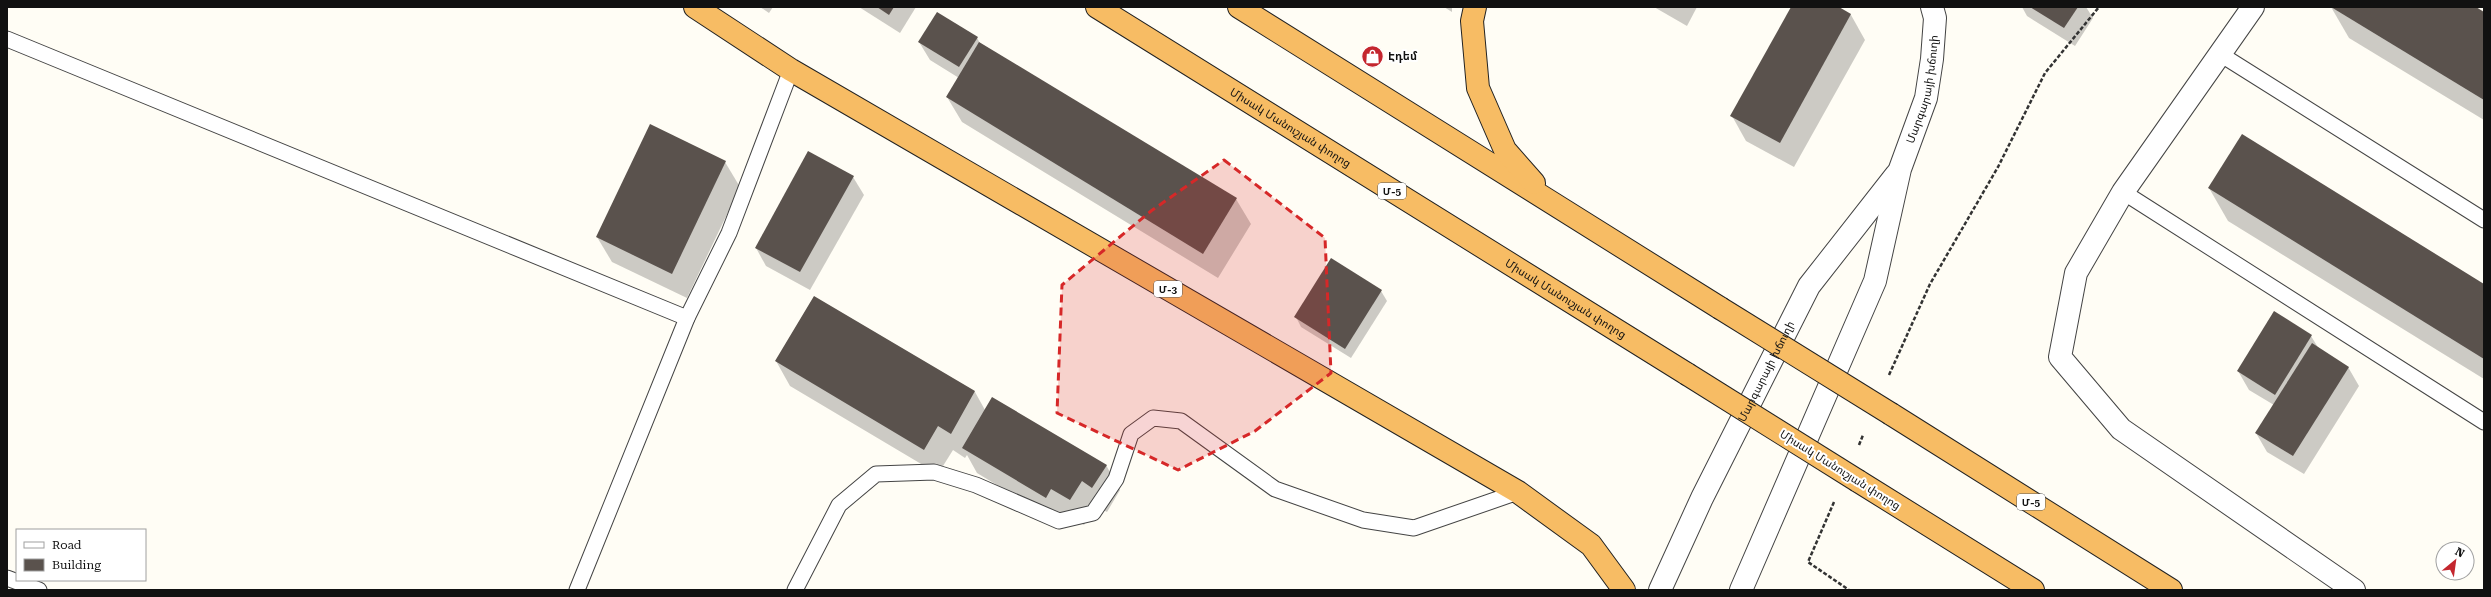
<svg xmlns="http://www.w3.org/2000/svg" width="2491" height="597" font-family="'Roboto Serif','Noto Sans Armenian',serif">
	<rect width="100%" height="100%" fill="#fffdf5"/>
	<!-- shadow -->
	<g fill="#0003">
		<path d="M 760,7 L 773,7 L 769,13 Z"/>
		<path d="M 859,7 L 916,7 L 900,33 Z"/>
		<path d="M 1444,7 L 1452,7 L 1452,12 Z"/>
		<path d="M 1654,7 L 1697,7 L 1687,26 Z"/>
		<path d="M 1792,7 L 1837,7 L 1851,15 L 1865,40 L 1794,167 L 1746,141 L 1732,116 Z"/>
		<path d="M 2022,7 L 2086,7 L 2093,18 L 2075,46 L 2027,16 Z"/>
		<path d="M 2331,7 L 2475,7 L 2484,13 L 2484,120 L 2349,38 Z"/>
		<path d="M 977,38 L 980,43 L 1236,199 L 1251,224 L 1218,278 L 962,122 L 947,97 L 959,78 L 930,60 L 919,42 Z"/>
		<path d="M 725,162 L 740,187 L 687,298 L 612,262 L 597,237 Z"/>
		<path d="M 853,177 L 864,195 L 810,290 L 766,266 L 756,248 Z"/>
		<path d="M 2209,188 L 2484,285 L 2484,379 L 2228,221 Z"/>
		<path d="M 1381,291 L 1387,301 L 1351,358 L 1301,327 L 1296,317 Z"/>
		<path d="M 814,297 L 975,392 L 985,410 L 1106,465 L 1120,490 L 1107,512 L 1096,506 L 1084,525 L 1066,514 L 1060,523 L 977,473 L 967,455 L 965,458 L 953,450 L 938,474 L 790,386 L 776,361 Z"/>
		<path d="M 2311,336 L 2319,349 L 2348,367 L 2359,386 L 2304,474 L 2267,452 L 2256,433 L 2274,405 L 2249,390 L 2238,371 Z"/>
	</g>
	<!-- building -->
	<g fill="#5a524d">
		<path d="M 877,7 L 894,7 L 889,15 Z"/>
		<path d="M 1791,7 L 1839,7 L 1851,14 L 1780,143 L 1730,116 Z"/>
		<path d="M 2030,7 L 2078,7 L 2064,28 Z"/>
		<path d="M 2331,7 L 2476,7 L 2484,12 L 2484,100 Z"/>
		<path d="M 937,12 L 978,37 L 959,67 L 918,42 Z"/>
		<path d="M 979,42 L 1237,198 L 1203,254 L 946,97 Z"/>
		<path d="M 650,124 L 726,161 L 672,274 L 596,237 Z"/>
		<path d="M 2242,134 L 2484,284 L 2484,359 L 2208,188 Z"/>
		<path d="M 808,151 L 854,176 L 800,272 L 755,248 Z"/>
		<path d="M 1331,258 L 1382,290 L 1345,349 L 1294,317 Z"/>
		<path d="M 814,296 L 975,391 L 951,434 L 938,426 L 924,450 L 775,361 Z"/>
		<path d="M 2274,311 L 2312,335 L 2275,395 L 2237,371 Z"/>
		<path d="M 2312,343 L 2349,367 L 2293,456 L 2255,433 Z"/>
		<path d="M 992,397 L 1107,465 L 1092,488 L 1082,481 L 1070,500 L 1051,489 L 1046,498 L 962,448 Z"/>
	</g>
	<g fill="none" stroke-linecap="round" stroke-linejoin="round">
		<defs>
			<g id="service">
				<path d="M 7,39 L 687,318"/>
				<path d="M 2220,54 L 2484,220"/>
				<path d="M 2123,192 L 2484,422"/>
				<path d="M 7,578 L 39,590"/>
				<path d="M 577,590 L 687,318 L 729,233 L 791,70"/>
				<path d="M 795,590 L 839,505 L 876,474 L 934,472 L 976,485 L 1059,521 L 1093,513 L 1116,479 L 1131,434 L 1153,418 L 1181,421 L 1275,489 L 1363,520 L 1414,528 L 1518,492"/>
			</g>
			<g id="tertiary">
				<path d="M 2253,7 L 2123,192 L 2076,273 L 2060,357 L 2121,429 L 2354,590"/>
				<path id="s1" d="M 1660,590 L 1702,498 L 1809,286 L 1896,175"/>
				<path id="s2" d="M 1741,590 L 1875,281 L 1900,169 L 1926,98 L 1932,59 L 1935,18 L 1932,7"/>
			</g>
			<g id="trunk">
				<path d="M 695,7 L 791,70 L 1518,492 L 1591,545 L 1624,590"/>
				<path id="s3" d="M 1097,7 L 1687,374"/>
				<path d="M 1239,7 L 1720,308"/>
				<path d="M 1475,7 L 1472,21 L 1478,88 L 1505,150 L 1534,183"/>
				<path d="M 1891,414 L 2171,590"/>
				<path d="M 1858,481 L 2033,590"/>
			</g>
		</defs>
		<!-- service casing -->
		<use href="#service" stroke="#444" stroke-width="17"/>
		<!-- tertiary casing -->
		<use href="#tertiary" stroke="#444" stroke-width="24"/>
		<!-- trunk casing -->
		<use href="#trunk" stroke="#222" stroke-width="24"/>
		<!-- path -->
		<g stroke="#333" stroke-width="2.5" stroke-dasharray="4 2" stroke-linecap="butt">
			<path d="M 1889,375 L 1930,284 L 1998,167 L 2045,73 L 2099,7"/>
			<path d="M 1859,445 L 1863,435"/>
			<path d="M 1834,502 L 1808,562 L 1849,590"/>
		</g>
		<!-- service -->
		<use href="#service" stroke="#fff" stroke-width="15"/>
		<!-- tertiary -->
		<use href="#tertiary" stroke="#fff" stroke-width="22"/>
		<!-- trunk -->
		<use href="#trunk" stroke="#f7bc64" stroke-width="22"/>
		<defs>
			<g id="trunk-bridge">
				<path d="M 1720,308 L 1891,414"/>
				<path d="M 1687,374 L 1858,481"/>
			</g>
		</defs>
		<!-- trunk-bridge casing -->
		<use href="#trunk-bridge" stroke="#222" stroke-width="24" stroke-linecap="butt"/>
		<!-- trunk-bridge -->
		<use href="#trunk-bridge" stroke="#f7bc64" stroke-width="22"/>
	</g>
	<!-- marked area -->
	<path fill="#d62828" fill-opacity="0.2" stroke="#d62828" stroke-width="3" stroke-dasharray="8 5" stroke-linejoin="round" d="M 1224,160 L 1325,238 L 1331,373 L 1255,431 L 1178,470 L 1057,413 L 1062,285 L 1151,211 Z"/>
	<!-- icons -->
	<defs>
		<symbol id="shop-disc" viewBox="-11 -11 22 22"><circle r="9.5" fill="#c4262e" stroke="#fff"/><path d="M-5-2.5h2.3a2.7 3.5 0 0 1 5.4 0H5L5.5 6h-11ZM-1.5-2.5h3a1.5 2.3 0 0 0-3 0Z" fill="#fff"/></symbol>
	</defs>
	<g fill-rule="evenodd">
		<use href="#shop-disc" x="1360" y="44" width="25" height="25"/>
	</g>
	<g text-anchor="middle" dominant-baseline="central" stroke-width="4" stroke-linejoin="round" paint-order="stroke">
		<!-- shield labels -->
		<g fill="#fff" stroke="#585858" stroke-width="1">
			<rect x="1378" y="183" width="28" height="16" rx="3"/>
			<rect x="1154" y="281" width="28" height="16" rx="3"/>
			<rect x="2017" y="494" width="28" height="16" rx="3"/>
		</g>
		<g font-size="10" font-weight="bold" fill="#111">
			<text x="1392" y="191">Մ-5</text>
			<text x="1168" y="289">Մ-3</text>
			<text x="2031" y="502">Մ-5</text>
		</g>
		<!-- poi labels -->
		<g font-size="11" font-weight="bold" fill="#111" stroke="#fff" text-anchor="start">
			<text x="1388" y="56">Էդեմ</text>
		</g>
		<!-- street labels -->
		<g font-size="11" fill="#111" stroke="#fff">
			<text stroke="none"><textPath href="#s2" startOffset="535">Մարգարայի խճուղի</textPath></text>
			<text stroke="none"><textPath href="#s3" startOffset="228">Միսակ Մանուշյան փողոց</textPath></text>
			<text stroke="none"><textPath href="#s3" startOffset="552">Միսակ Մանուշյան փողոց</textPath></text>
			<text stroke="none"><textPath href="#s1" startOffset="243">Մարգարայի խճուղի</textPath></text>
			<text transform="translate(1840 470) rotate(32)">Միսակ Մանուշյան փողոց</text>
		</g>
	</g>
	<!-- border -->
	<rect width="2491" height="597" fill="none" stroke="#111111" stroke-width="16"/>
	<!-- legend -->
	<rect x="16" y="529" width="130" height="52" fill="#ffffff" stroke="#a0a0a0"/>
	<rect x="24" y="542" width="20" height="6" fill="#ffffff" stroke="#a0a0a0"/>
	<text x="52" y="549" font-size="12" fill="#111111">Road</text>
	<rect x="24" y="559" width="20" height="12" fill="#5a524d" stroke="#a0a0a0"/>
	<text x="52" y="569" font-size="12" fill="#111111">Building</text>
	<!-- north arrow -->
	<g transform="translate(2455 561) rotate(29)"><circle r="19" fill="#ffffff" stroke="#a0a0a0"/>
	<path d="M0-3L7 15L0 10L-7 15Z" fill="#c4262e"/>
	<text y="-6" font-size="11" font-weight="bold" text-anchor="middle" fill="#111111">N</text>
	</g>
</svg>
